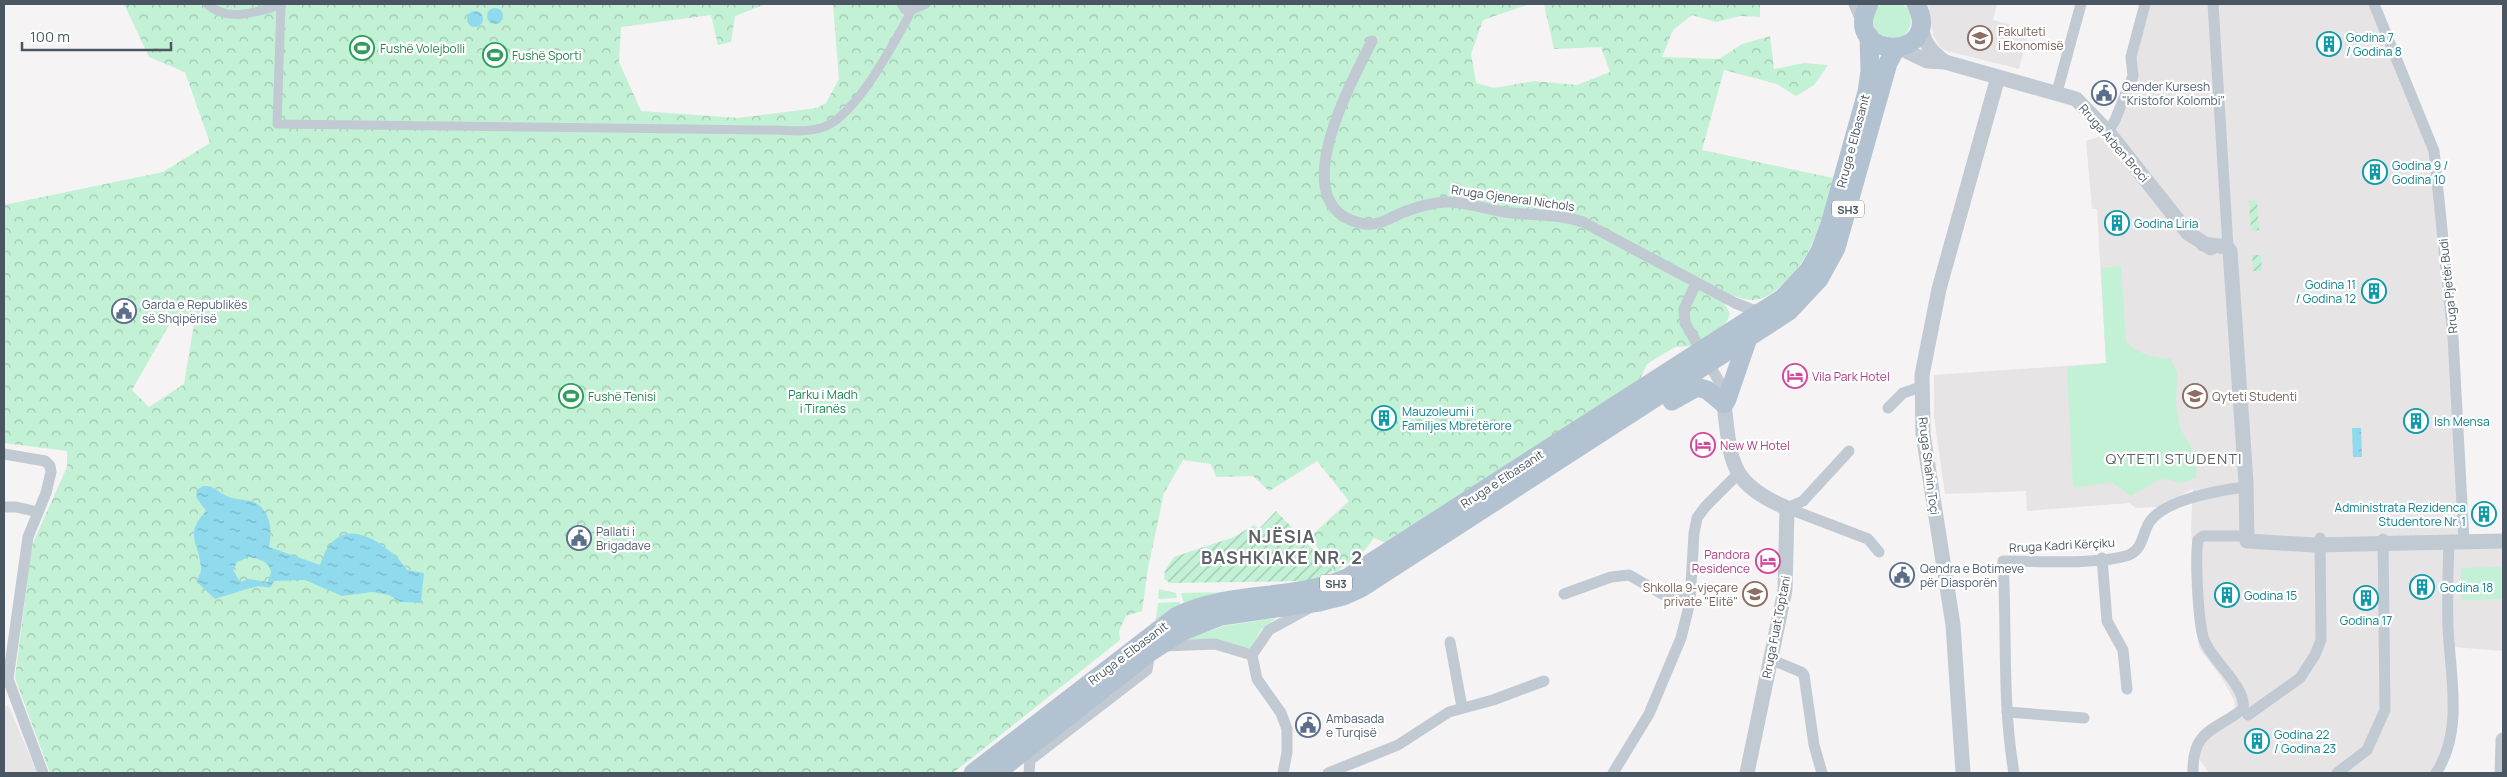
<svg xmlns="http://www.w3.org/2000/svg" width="2507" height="777" font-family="Manrope,sans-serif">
	<defs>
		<pattern id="forest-crowns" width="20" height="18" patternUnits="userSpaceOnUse" patternTransform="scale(1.25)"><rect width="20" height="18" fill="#c3f1d5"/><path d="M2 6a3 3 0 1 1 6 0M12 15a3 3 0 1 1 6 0" fill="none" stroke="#a0c6b0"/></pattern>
		<pattern id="garden-furrows" width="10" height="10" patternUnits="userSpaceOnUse" patternTransform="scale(1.25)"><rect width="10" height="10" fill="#c3f1d5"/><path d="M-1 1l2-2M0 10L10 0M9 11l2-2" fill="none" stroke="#a0c6b0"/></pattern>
		<pattern id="water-ripples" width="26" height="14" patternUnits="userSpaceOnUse" patternTransform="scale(1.25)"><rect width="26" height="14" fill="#90daee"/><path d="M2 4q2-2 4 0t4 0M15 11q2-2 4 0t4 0" fill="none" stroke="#78b4c4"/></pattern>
	</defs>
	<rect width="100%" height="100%" fill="#f5f3f3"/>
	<!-- education -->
	<g fill="#e6e4e5">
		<path d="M 1928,4 L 1997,4 L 1993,20 L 2029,30 L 2019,69 L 1947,51 L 1941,48 L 1933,35 Z"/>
		<path d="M 2148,4 L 2372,4 L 2431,144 L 2469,536 L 2503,535 L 2503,651 L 2455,647 L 2455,730 L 2438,773 L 2209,773 L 2197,756 L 2203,737 L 2236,717 L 2234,700 L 2222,678 L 2199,648 L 2191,528 L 2193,489 L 2159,507 L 2136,508 L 2129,503 L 2027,511 L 2026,491 L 1945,494 L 1934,417 L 1934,375 L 2106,363 L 2097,209 L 2092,209 L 2086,141 L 2108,134 L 2133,62 Z"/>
		<path d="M 8,705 L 10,709 L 37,773 L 4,773 L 4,708 Z"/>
	</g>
	<!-- green -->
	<g fill="#c3f1d5">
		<circle cx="1892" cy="20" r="19"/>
		<path d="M 2121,266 L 2126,342 C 2139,355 2153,357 2171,359 L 2177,373 L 2176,407 L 2181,430 L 2197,457 L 2196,478 L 2180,483 L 2162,478 L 2131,496 L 2112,482 L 2073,488 L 2067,367 L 2106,363 L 2101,268 Z"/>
		<path d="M 2501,567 L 2503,570 L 2503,599 L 2461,600 L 2461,568 Z"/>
		<path d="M 1159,589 L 1176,593 L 1177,598 L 1158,599 Z"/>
		<path d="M 1239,592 L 1185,607 L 1181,593 Z"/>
		<path d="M 1179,602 L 1182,608 L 1155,625 L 1158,603 Z"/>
		<path d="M 1276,618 L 1261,630 L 1250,649 L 1210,639 L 1186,640 L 1223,626 Z"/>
	</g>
	<!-- forest -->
	<path fill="url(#forest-crowns)" fill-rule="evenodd" d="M 124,4 L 766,4 L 735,16 L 731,42 L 718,45 L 711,15 L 621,27 L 619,62 L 641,111 L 738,118 L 817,108 L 826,103 L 839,79 L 833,4 L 1530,4 L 1483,20 L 1471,54 L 1476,83 L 1494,88 L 1534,81 L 1577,85 L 1610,72 L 1601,47 L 1554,49 L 1544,4 L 1760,4 L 1760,17 L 1740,16 L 1716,22 L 1692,15 L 1673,30 L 1662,57 L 1719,59 L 1742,44 L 1770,36 L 1774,69 L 1804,63 L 1828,65 L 1814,85 L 1796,96 L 1777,84 L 1724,70 L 1702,150 L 1833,178 C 1822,218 1814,257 1782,285 C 1775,291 1768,297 1759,299 C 1749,302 1738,297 1728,294 L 1724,302 L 1730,314 L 1725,325 L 1692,346 L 1675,347 L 1647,364 L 1640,379 L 1386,543 L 1374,538 L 1365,550 L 1335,573 L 1310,537 L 1349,501 L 1317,461 L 1269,491 L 1253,476 L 1216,477 L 1211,464 L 1183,460 L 1164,493 L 1148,568 L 1142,611 L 1126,616 L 1119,631 L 1120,640 L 953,773 L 50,773 L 15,678 L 32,545 L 67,467 L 67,451 L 4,443 L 4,205 L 163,172 L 210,143 L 185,72 L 149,57 ZM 176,313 L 194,324 L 184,384 L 149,407 L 132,390 Z"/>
	<!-- garden -->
	<g fill="url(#garden-furrows)">
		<path d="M 2257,200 L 2259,230 L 2251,231 L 2249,201 Z"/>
		<path d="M 2252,255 L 2261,255 L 2262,271 L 2253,271 Z"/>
		<path d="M 1276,511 L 1334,571 L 1316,579 L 1303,581 L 1170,583 L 1164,579 L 1165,571 L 1174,557 L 1234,537 L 1254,525 L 1259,529 Z"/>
	</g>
	<!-- water -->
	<g fill="url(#water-ripples)" fill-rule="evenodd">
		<circle cx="495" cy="16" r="8"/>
		<circle cx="475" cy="19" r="8"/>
		<path d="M 2352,428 L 2361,428 L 2362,457 L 2353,457 Z"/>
		<path d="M 203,486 C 214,485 218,492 227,496 C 234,500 243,499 250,501 C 270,506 273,531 269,547 L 320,565 C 324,555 326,546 336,539 C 357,521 396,552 407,570 L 424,573 L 421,603 L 400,602 L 389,595 L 372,592 L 342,596 L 305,580 L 274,581 L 271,587 C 265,588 260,585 255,587 C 242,590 228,595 215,599 L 197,582 C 198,576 202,573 201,567 C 198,540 184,535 206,511 L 196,497 L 197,490 ZM 249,557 C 259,559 269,561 271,572 L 268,582 L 249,579 L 240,582 L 233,570 L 237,562 Z"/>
	</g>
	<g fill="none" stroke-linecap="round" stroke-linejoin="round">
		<!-- pedestrian -->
		<g stroke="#c1cad2" stroke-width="9">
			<path d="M 207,4 C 229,23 255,12 281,5 L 277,124 L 771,130 C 787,130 805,133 821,128 C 855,119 895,41 912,10"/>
			<path d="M 901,4 L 905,10 L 912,10 L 926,4"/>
		</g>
		<!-- minor -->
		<g stroke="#c1cad2" stroke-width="11">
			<path d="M 1854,4 L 1863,25"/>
			<path d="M 2213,4 L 2228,247"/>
			<path d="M 2374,4 L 2434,151 L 2453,337 L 2464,542"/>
			<path d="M 1372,41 C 1351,83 1280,210 1365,224 C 1381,226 1390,217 1404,212 C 1417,207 1430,203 1444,202 C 1465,201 1484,209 1504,212 C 1531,216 1557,213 1583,222 L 1735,303 L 1753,310 L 1764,309"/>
			<path d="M 2057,92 L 2081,4"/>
			<path d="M 2108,132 L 2115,120 L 2133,76 L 2131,57 L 2145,4"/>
			<path d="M 1696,283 L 1684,309 L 1685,323 L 1720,383 L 1723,401"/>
			<path d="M 1888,408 L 1903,393 L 1921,387"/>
			<path d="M 4,454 L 45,461 L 50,466 L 51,472 L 46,493 L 28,537 L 8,679 L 43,773"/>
			<path d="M 4,507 L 16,507 L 38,512"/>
			<path d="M 1787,508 L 1868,539 L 1879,552"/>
			<path d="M 1787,508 L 1803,501 L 1849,451"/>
			<path d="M 2102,558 L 2107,621 L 2123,650 L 2127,689"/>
			<path d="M 1564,594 L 1611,577 L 1629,575 L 1664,595 L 1690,598"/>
			<path d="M 1450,642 L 1462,707"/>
			<path d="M 1164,646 L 1215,644 L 1252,655"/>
			<path d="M 1770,659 L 1801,672 L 1804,675 L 1814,745 L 1822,773"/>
			<path d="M 2007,712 L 2084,718"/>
			<path d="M 2248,715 L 2300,678 L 2315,655 L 2321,640 L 2320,538"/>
			<path d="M 1025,754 L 1030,760 L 1029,773"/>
			<path d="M 1030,760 L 1147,670 L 1150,652"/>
			<path d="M 1283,773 L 1287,752 L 1287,729 L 1281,713 L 1257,679 L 1252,655 L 1269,630 L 1313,606"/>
			<path d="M 1328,773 L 1398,745 L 1449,712 L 1493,700 L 1544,681"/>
			<path d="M 1613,773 L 1649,714 L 1681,638 L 1690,602 L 1694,533 L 1697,518 L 1705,507 L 1738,474"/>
			<path d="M 2014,773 C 2002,703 2007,632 2003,561 C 2036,561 2099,565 2129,555 C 2144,549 2142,531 2151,520 C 2168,499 2220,490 2246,487"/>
			<path d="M 2193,773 C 2192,729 2215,731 2243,709 C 2247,687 2212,661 2204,640 C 2198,622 2195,559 2198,540 L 2203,536 L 2247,536"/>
			<path d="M 2337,773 L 2367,750 L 2385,710 L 2383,539"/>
			<path d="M 2436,773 C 2464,731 2450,674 2448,627 C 2447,598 2448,570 2449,542"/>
		</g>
		<!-- tertiary -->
		<g stroke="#c1cad2" stroke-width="15">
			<path d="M 1921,24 C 1923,42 1930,51 1945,62"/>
			<path d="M 1900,48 L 1927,61 L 1945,62 L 2076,99 L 2108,132 L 2188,233 L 2211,248"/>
			<path d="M 2203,244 L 2227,247 L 2230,251 L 2246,482 L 2247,541 L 2314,545 L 2503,541"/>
			<path d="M 1724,404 C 1731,461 1728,483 1787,508 L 1785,590 L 1747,773"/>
			<path d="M 1963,773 L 1953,625 L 1923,434 L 1922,375 L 1939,289 L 1998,77"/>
			<path d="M 2502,773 L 2503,740"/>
		</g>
		<!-- primary -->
		<g stroke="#b3c2d1" stroke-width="19">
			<path d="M 1869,4 C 1839,61 1946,62 1916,4"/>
			<path d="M 1672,401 L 1697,387 L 1707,390 L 1724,404 L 1727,399 L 1748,338"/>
			<path d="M 973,773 L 1177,616 C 1231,590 1293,601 1347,578 L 1783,298 L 1809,270 L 1820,251 L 1830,224 L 1867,92 L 1870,71 L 1869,36"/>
			<path d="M 996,773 L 1150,652 L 1181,632 L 1221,616 L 1319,602 L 1343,596 L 1361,588 L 1789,311 L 1819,279 L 1836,248 L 1888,63 L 1896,48"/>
		</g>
	</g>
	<!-- icons -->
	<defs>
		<symbol id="university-ring" viewBox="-11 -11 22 22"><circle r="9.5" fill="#fff" stroke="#8d6e63" stroke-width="1.5"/><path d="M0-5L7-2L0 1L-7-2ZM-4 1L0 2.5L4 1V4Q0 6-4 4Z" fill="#8d6e63"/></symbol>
		<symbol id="building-ring" viewBox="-11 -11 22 22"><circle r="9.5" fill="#fff" stroke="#0f9aa8" stroke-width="1.5"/><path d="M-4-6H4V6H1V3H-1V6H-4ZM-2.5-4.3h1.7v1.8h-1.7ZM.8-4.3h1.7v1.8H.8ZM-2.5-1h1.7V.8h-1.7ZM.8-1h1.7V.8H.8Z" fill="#0f9aa8"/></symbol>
		<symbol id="stadium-ring" viewBox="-11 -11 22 22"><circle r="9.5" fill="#fff" stroke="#2e9e5b" stroke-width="1.5"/><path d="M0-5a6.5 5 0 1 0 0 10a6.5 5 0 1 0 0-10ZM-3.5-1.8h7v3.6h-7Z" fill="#2e9e5b"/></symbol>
		<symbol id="civic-ring" viewBox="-11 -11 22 22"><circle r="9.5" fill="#fff" stroke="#5c6f8a" stroke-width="1.5"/><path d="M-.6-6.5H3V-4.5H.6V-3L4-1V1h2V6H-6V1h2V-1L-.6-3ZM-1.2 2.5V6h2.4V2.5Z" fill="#5c6f8a"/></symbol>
		<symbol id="hotel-ring" viewBox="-11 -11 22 22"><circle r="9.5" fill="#fff" stroke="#d1479c" stroke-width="1.5"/><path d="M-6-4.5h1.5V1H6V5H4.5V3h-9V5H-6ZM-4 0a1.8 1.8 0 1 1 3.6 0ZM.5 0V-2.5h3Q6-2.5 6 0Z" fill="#d1479c"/></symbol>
		<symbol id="school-ring" viewBox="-11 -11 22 22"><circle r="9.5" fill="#fff" stroke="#8d6e63" stroke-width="1.5"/><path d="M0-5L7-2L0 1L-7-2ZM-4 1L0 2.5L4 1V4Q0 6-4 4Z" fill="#8d6e63"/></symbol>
	</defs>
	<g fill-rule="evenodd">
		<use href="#university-ring" x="1966" y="24" width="28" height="28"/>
		<use href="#building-ring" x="2315" y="30" width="28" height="28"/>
		<use href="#stadium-ring" x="348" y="34" width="28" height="28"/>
		<use href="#stadium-ring" x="481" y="41" width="28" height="28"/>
		<use href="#civic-ring" x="2090" y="79" width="28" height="28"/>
		<use href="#building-ring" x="2361" y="158" width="28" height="28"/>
		<use href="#building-ring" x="2103" y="209" width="28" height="28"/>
		<use href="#building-ring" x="2360" y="277" width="28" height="28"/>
		<use href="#civic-ring" x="110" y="297" width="28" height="28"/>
		<use href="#hotel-ring" x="1781" y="362" width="28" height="28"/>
		<use href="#stadium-ring" x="557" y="382" width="28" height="28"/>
		<use href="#university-ring" x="2181" y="382" width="28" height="28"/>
		<use href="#building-ring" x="1370" y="404" width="28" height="28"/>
		<use href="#building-ring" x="2402" y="407" width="28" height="28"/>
		<use href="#hotel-ring" x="1689" y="431" width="28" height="28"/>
		<use href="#building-ring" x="2470" y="500" width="28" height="28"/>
		<use href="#civic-ring" x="565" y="524" width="28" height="28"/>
		<use href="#hotel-ring" x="1754" y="547" width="28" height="28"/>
		<use href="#civic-ring" x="1888" y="561" width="28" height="28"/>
		<use href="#building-ring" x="2408" y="573" width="28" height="28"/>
		<use href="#school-ring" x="1741" y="580" width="28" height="28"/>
		<use href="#building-ring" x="2213" y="581" width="28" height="28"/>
		<use href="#building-ring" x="2352" y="584" width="28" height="28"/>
		<use href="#civic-ring" x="1294" y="711" width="28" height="28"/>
		<use href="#building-ring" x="2243" y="727" width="28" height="28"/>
	</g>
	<g text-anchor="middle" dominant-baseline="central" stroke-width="4.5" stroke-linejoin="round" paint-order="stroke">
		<!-- shield labels -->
		<g fill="#fff" stroke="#808990" stroke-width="1">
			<rect x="1832" y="200.5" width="32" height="17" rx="4"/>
			<rect x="1320" y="574.5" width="32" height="17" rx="4"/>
		</g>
		<g font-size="11" font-weight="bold" fill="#4a5661">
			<text x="1848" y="209">SH3</text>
			<text x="1336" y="583">SH3</text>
		</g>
		<!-- education labels -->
		<g font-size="12" fill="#785e54" stroke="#fff" text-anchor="start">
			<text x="1998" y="31">Fakulteti<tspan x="1998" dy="14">i Ekonomisë</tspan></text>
			<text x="2212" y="396">Qyteti Studenti</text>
			<text x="1738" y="587" text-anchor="end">Shkolla 9-vjeçare<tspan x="1738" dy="14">private "Elitë"</tspan></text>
		</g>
		<!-- culture labels -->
		<g font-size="12" fill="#0d838f" stroke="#fff" text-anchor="start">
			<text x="2346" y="37">Godina 7<tspan x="2346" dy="14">/ Godina 8</tspan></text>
			<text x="2392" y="165">Godina 9 /<tspan x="2392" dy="14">Godina 10</tspan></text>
			<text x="2134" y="223">Godina Liria</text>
			<text x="2356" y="284" text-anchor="end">Godina 11<tspan x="2356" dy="14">/ Godina 12</tspan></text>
			<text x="1402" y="411">Mauzoleumi i<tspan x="1402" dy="14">Familjes Mbretërore</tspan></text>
			<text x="2434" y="421">Ish Mensa</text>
			<text x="2466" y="507" text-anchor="end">Administrata Rezidenca<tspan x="2466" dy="14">Studentore Nr. 1</tspan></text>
			<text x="2440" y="587">Godina 18</text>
			<text x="2244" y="595">Godina 15</text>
			<text x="2366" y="620" text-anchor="middle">Godina 17</text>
			<text x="2274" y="734">Godina 22<tspan x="2274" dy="14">/ Godina 23</tspan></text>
		</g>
		<!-- leisure labels -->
		<g font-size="12" fill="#27864d" stroke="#fff" text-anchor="start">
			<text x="380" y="48">Fushë Volejbolli</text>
			<text x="512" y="55">Fushë Sporti</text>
			<text x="588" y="396">Fushë Tenisi</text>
		</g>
		<!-- service labels -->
		<g font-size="12" fill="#4e5e75" stroke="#fff" text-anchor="start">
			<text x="2122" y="86">Qender Kursesh<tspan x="2122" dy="14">"Kristofor Kolombi"</tspan></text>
			<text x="142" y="304">Garda e Republikës<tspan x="142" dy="14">së Shqipërisë</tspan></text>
			<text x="596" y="531">Pallati i<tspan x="596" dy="14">Brigadave</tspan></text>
			<text x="1920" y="568">Qendra e Botimeve<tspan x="1920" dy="14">për Diasporën</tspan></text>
			<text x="1326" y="718">Ambasada<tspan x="1326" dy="14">e Turqisë</tspan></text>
		</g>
		<!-- street labels -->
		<g font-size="12" fill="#4a5661" stroke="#fff">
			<text transform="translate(1853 141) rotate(-75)">Rruga e Elbasanit</text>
			<text transform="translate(2114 143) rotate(49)">Rruga Arben Broci</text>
			<text transform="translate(1513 198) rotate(8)">Rruga Gjeneral Nichols</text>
			<text transform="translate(2448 286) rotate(-96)">Rruga Pjetër Budi</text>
			<text transform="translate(1929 466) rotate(83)">Rruga Shahin Toçi</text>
			<text transform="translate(1502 479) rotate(-33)">Rruga e Elbasanit</text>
			<text transform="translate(2062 545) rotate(-3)">Rruga Kadri Kërçiku</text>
			<text transform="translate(1776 627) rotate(-79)">Rruga Fuat Toptani</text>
			<text transform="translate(1128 653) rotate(-37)">Rruga e Elbasanit</text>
		</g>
		<!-- hotel labels -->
		<g font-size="12" fill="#b23c85" stroke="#fff" text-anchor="start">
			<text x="1812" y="376">Vila Park Hotel</text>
			<text x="1720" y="445">New W Hotel</text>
			<text x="1750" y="554" text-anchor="end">Pandora<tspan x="1750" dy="14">Residence</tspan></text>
		</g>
		<!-- park labels -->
		<g font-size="12" fill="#17864f" stroke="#fff">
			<text x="823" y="394">Parku i Madh<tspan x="823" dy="14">i Tiranës</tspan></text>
		</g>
		<!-- quarter labels -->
		<g font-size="15" letter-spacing="1" fill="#5f6368" stroke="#fff">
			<text x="2174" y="458">QYTETI STUDENTI</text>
		</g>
		<!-- district labels -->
		<g font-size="18" font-weight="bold" letter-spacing="1" fill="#5f6368" stroke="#fff">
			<text x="1282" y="536">NJËSIA<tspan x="1282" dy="21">BASHKIAKE NR. 2</tspan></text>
		</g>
	</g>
	<!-- border -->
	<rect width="2507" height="777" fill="none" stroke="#4a5661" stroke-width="10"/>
	<!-- scale -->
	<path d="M22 42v8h149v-8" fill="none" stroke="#4a5661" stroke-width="2.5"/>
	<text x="30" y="42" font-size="15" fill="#4a5661" stroke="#ffffff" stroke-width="4" paint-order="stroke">100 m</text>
</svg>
